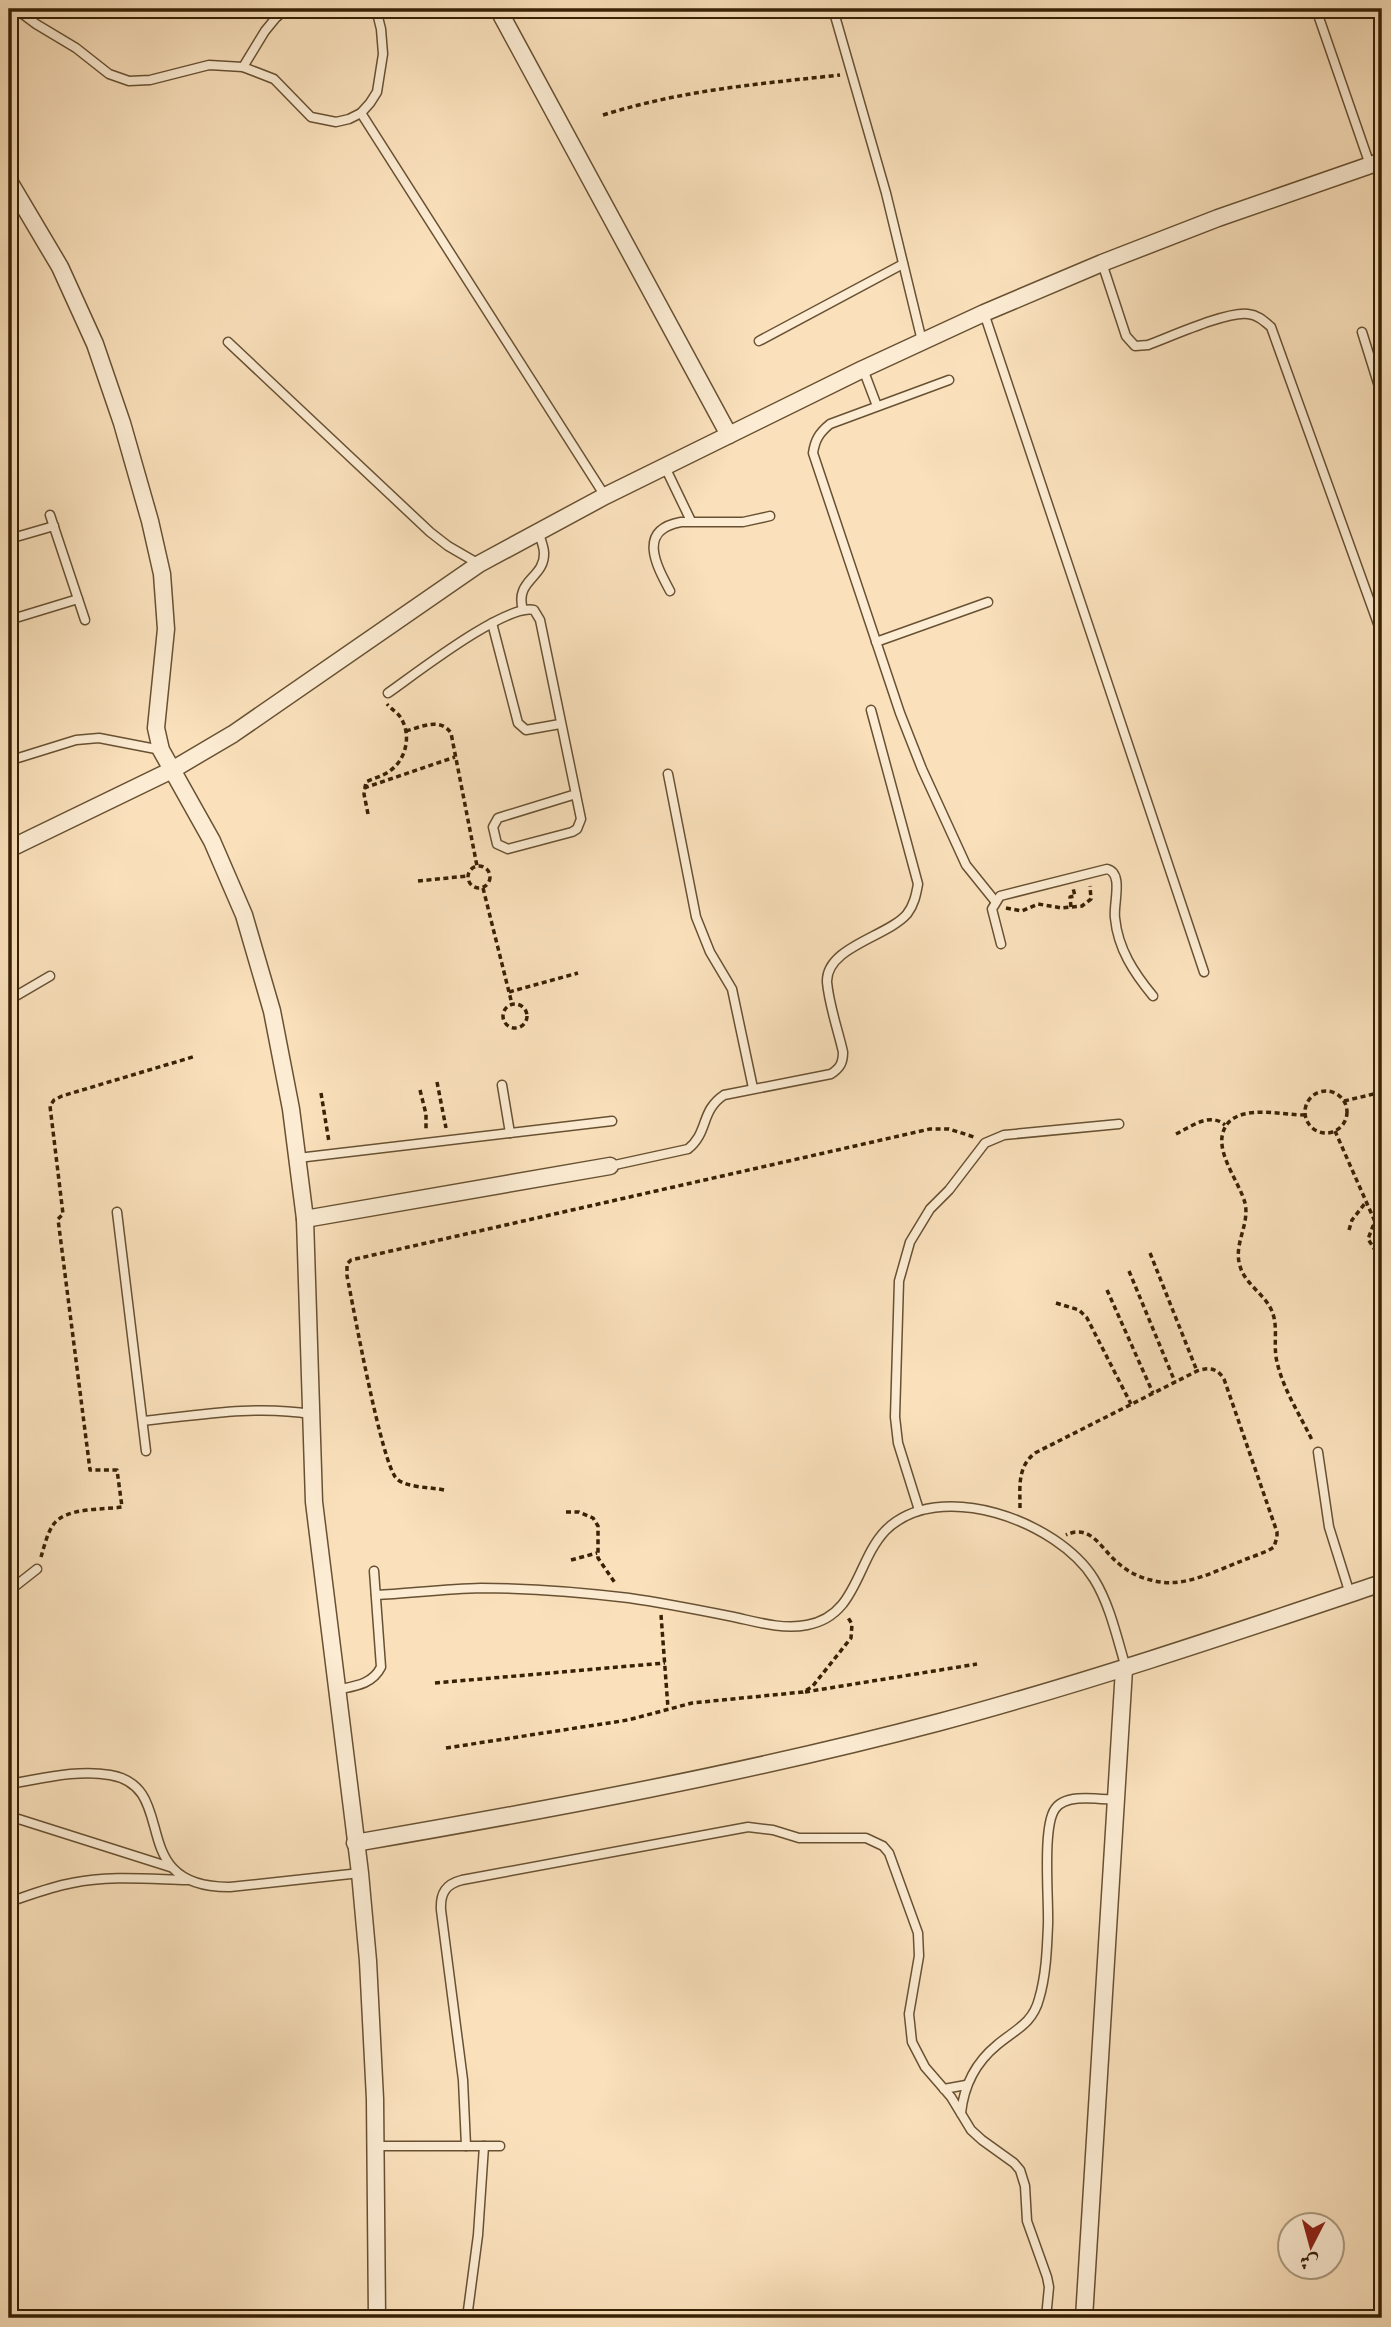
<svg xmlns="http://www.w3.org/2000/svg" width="1391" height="2327" font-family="'IM FELL English',Amiri,serif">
	<rect width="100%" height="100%" fill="#fae1bc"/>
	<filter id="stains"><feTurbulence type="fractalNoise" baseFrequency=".00286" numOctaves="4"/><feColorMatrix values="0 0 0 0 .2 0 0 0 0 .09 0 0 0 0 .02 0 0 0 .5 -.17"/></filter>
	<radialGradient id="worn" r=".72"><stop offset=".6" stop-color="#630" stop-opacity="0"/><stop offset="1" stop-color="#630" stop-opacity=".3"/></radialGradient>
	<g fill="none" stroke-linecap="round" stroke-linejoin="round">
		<defs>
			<g id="service">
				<path d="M 16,9 L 36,24 L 76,48 L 109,74 L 129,81 L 150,80 L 209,65 L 243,67 L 274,79 L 311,117 L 336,122 L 349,119 L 361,113 L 370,103 L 377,92 L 383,54 L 381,29 L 376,9"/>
				<path d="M 269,9 L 278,16"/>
				<path d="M 833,9 L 886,193 L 922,341"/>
				<path d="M 1316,9 L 1370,165"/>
				<path d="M 243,67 L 265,31 L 283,9"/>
				<path d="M 361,113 L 605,496"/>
				<path d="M 1102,263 L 1126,336 L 1135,346 L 1148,345 C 1170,337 1227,311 1248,314 C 1258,315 1264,321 1271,327 L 1382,635"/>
				<path d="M 984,313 L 1204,972"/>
				<path d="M 1362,332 L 1382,396"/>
				<path d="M 759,341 L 903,264"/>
				<path d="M 228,342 L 430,532 L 448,546 L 479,564"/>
				<path d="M 863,369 L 877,406"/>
				<path d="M 949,380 L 830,424 C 819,433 815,440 813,453 L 900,713 L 922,769 L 966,865 L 995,901"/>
				<path d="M 665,467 L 691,521"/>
				<path d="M 50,515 L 85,620"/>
				<path d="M 9,539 L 54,526"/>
				<path d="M 670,591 C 656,565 637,530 681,522 L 743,522 L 770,516"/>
				<path d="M 523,610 C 514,580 545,578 544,553 C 544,546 540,538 538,531"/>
				<path d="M 9,620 L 78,599"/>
				<path d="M 492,623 L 518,723 L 526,730 L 560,724"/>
				<path d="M 876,642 L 988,602"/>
				<path d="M 388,693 C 414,675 506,603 534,610 L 540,620 L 581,819 L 577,829 L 572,832 L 508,849 L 497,844 L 493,827 L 498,818 L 576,794"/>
				<path d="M 18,758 L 76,740 L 99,738 L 161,750"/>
				<path d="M 668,774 L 696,917 L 710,952 L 732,989 L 753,1088"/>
				<path d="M 1001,944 L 992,909 L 1000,896 L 1107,869 C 1124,873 1113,904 1115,918 C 1118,949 1134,973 1153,996"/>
				<path d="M 9,1000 L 50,976"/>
				<path d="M 502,1085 L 510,1133"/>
				<path d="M 298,1158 L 612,1121"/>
				<path d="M 610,1166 L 688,1149 C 709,1132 700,1111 724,1095 L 831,1074 C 840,1068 843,1063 843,1052 C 838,1030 829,1005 827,982 C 826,947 887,937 907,914 C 914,905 916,895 918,884 L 871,710"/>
				<path d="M 117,1212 L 146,1451"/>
				<path d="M 143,1421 C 199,1415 255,1405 311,1414"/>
				<path d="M 1318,1452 L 1329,1527 L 1350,1594"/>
				<path d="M 919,1510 L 898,1443 L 895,1417 L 899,1281 L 910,1242 L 930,1209 L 949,1190 L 985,1143 L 1004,1135 L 1119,1124"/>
				<path d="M 9,1591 L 37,1569"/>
				<path d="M 376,1595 C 411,1593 446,1589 481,1588 C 531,1588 580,1592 629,1598 C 664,1603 699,1610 734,1617 C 757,1622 783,1630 807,1625 C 857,1616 856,1562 885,1531 C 938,1477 1058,1521 1094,1579 C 1110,1605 1117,1638 1126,1668"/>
				<path d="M 336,1690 C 354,1686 372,1685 381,1667 L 374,1571"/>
				<path d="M 9,1784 C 41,1779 77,1769 110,1775 C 182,1787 123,1888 230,1887 L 360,1873"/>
				<path d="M 9,1816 L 170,1867"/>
				<path d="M 9,1902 C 30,1895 50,1887 72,1883 C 109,1875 149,1879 187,1880"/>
				<path d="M 944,2089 L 966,2085"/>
				<path d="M 961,2113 C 964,2085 975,2063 997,2045 C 1015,2030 1033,2023 1039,1999 C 1046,1976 1047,1949 1048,1925 C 1049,1900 1042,1827 1055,1809 C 1065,1793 1099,1799 1116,1800"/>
				<path d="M 375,2146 L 500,2146"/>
				<path d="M 466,2146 L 463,2080 L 441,1910 C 440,1893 446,1884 462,1880 L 748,1827 L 773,1830 L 799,1838 L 866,1838 L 883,1846 L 889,1853 L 918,1933 L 919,1956 L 909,2014 L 912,2042 L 925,2067 L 951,2097 L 971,2130 L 982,2140 L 1014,2163 L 1020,2170 L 1025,2186 L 1027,2221 L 1047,2277 L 1049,2287 L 1046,2318"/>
				<path d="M 467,2318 L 478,2235 L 484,2146"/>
			</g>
			<g id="minor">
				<path d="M 498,9 L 729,435"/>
				<path d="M 9,181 L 60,267 L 95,344 L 122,423 L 150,521 L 162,574 L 166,629 L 156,728 L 161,750 L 212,841 L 244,915 L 272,1011 L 291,1109 L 305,1219 L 314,1502 L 360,1873 L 368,1961 L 375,2099 L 377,2318"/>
				<path d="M 9,849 L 172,770 L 233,734 L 479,564 L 605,496 L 863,369 L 984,313 L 1102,263 L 1218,218 L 1382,161"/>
				<path d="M 305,1219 L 610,1166"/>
				<path d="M 355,1843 C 552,1809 747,1773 940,1722 C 1089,1682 1236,1632 1382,1583"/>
				<path d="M 1084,2318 L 1124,1669"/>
			</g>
		</defs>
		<!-- service casing -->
		<use href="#service" stroke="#685132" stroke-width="11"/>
		<!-- minor casing -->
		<use href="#minor" stroke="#685132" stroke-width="19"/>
		<!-- path -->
		<g stroke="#372104" stroke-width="3.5" stroke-dasharray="5 3.5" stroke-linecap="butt">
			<path d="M 603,115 C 683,90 758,84 840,75"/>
			<path d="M 406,731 C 421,727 440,717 451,733 L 477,866"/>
			<path d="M 364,788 L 455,757"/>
			<path d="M 368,814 L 364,794 L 366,782 C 374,778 384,776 391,770 C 406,759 411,736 402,720 C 399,713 392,710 387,704"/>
			<circle cx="479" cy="877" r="11"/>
			<path d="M 418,881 L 467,876"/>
			<path d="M 483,888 L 512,1004"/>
			<path d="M 1071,907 L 1070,897 L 1075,896 L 1073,888"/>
			<path d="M 1006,908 L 1022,911 L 1038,904 L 1062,908 L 1082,906 L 1091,899 L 1090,886"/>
			<path d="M 509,992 L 578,973"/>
			<circle cx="515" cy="1016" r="12"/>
			<path d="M 437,1082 L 446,1128"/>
			<path d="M 420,1090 L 426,1114 L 426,1131"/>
			<circle cx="1326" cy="1112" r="21"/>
			<path d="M 321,1093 L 329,1142"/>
			<path d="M 1344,1101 L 1382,1092"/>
			<path d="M 1305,1115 C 1282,1115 1244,1105 1228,1123 C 1209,1146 1239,1180 1245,1203 C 1250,1225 1233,1244 1240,1266 C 1245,1285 1267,1295 1273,1314 C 1278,1329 1273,1346 1277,1362 C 1283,1389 1300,1415 1312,1440"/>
			<path d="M 1335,1131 L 1376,1224"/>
			<path d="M 1176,1134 C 1192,1126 1210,1112 1225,1125"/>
			<path d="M 1382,1222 L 1373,1226 L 1368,1239 L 1382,1261"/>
			<path d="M 1349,1230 L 1352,1220 L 1366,1202"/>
			<path d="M 1150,1253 L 1197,1371"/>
			<path d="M 1129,1271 L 1175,1382"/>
			<path d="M 1107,1290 L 1153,1393"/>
			<path d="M 1056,1303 L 1079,1310 L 1087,1318 L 1131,1404"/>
			<path d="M 444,1490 C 431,1487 407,1488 397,1479 C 382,1467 353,1305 347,1276 L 347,1264 L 351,1260 L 930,1129 L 949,1129 L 974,1137"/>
			<path d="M 1020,1508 C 1020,1487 1017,1467 1035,1453 L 1197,1371 C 1209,1367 1217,1368 1224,1379 L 1277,1532 L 1277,1537 L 1274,1547 C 1263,1554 1250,1557 1239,1562 C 1211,1573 1181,1589 1151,1580 C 1138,1577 1127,1571 1118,1563 C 1101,1549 1091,1523 1066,1535"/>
			<path d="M 566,1512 L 579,1512 L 593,1518 L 598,1526 L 598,1558 L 615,1583"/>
			<path d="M 41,1557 C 44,1547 47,1534 53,1525 C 65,1507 103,1510 122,1507 L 117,1470 L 90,1470 L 59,1227 L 58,1219 L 63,1214 L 50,1106 L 54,1100 L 62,1096 L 196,1056"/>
			<path d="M 571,1560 L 597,1553"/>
			<path d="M 661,1615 L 668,1708"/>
			<path d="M 435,1683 L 665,1663"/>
			<path d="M 805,1692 L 977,1664"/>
			<path d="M 446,1748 L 628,1720 L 692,1703 L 803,1692 L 812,1687 L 851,1638 L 852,1624 L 847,1616"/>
		</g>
		<!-- service -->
		<use href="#service" stroke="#fcecd3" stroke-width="8"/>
		<!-- minor -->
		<use href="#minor" stroke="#fcecd3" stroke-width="16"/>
	</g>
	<!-- margin -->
	<rect width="1391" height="2327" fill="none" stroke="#fae1bc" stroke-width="35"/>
	<rect x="10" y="10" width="1370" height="2306" fill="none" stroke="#372104" stroke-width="3.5"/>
	<rect x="18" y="18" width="1356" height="2292" fill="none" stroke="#372104" stroke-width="2"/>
	<!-- north arrow -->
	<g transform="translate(1311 2246) rotate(186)"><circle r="33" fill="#fcecd3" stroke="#ad9b80" stroke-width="2"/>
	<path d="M0-5L12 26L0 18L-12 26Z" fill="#8f2418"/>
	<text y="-10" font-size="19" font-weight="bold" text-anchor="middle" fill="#372104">ش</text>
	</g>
	<rect width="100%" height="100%" filter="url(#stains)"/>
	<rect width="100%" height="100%" fill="url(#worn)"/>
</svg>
